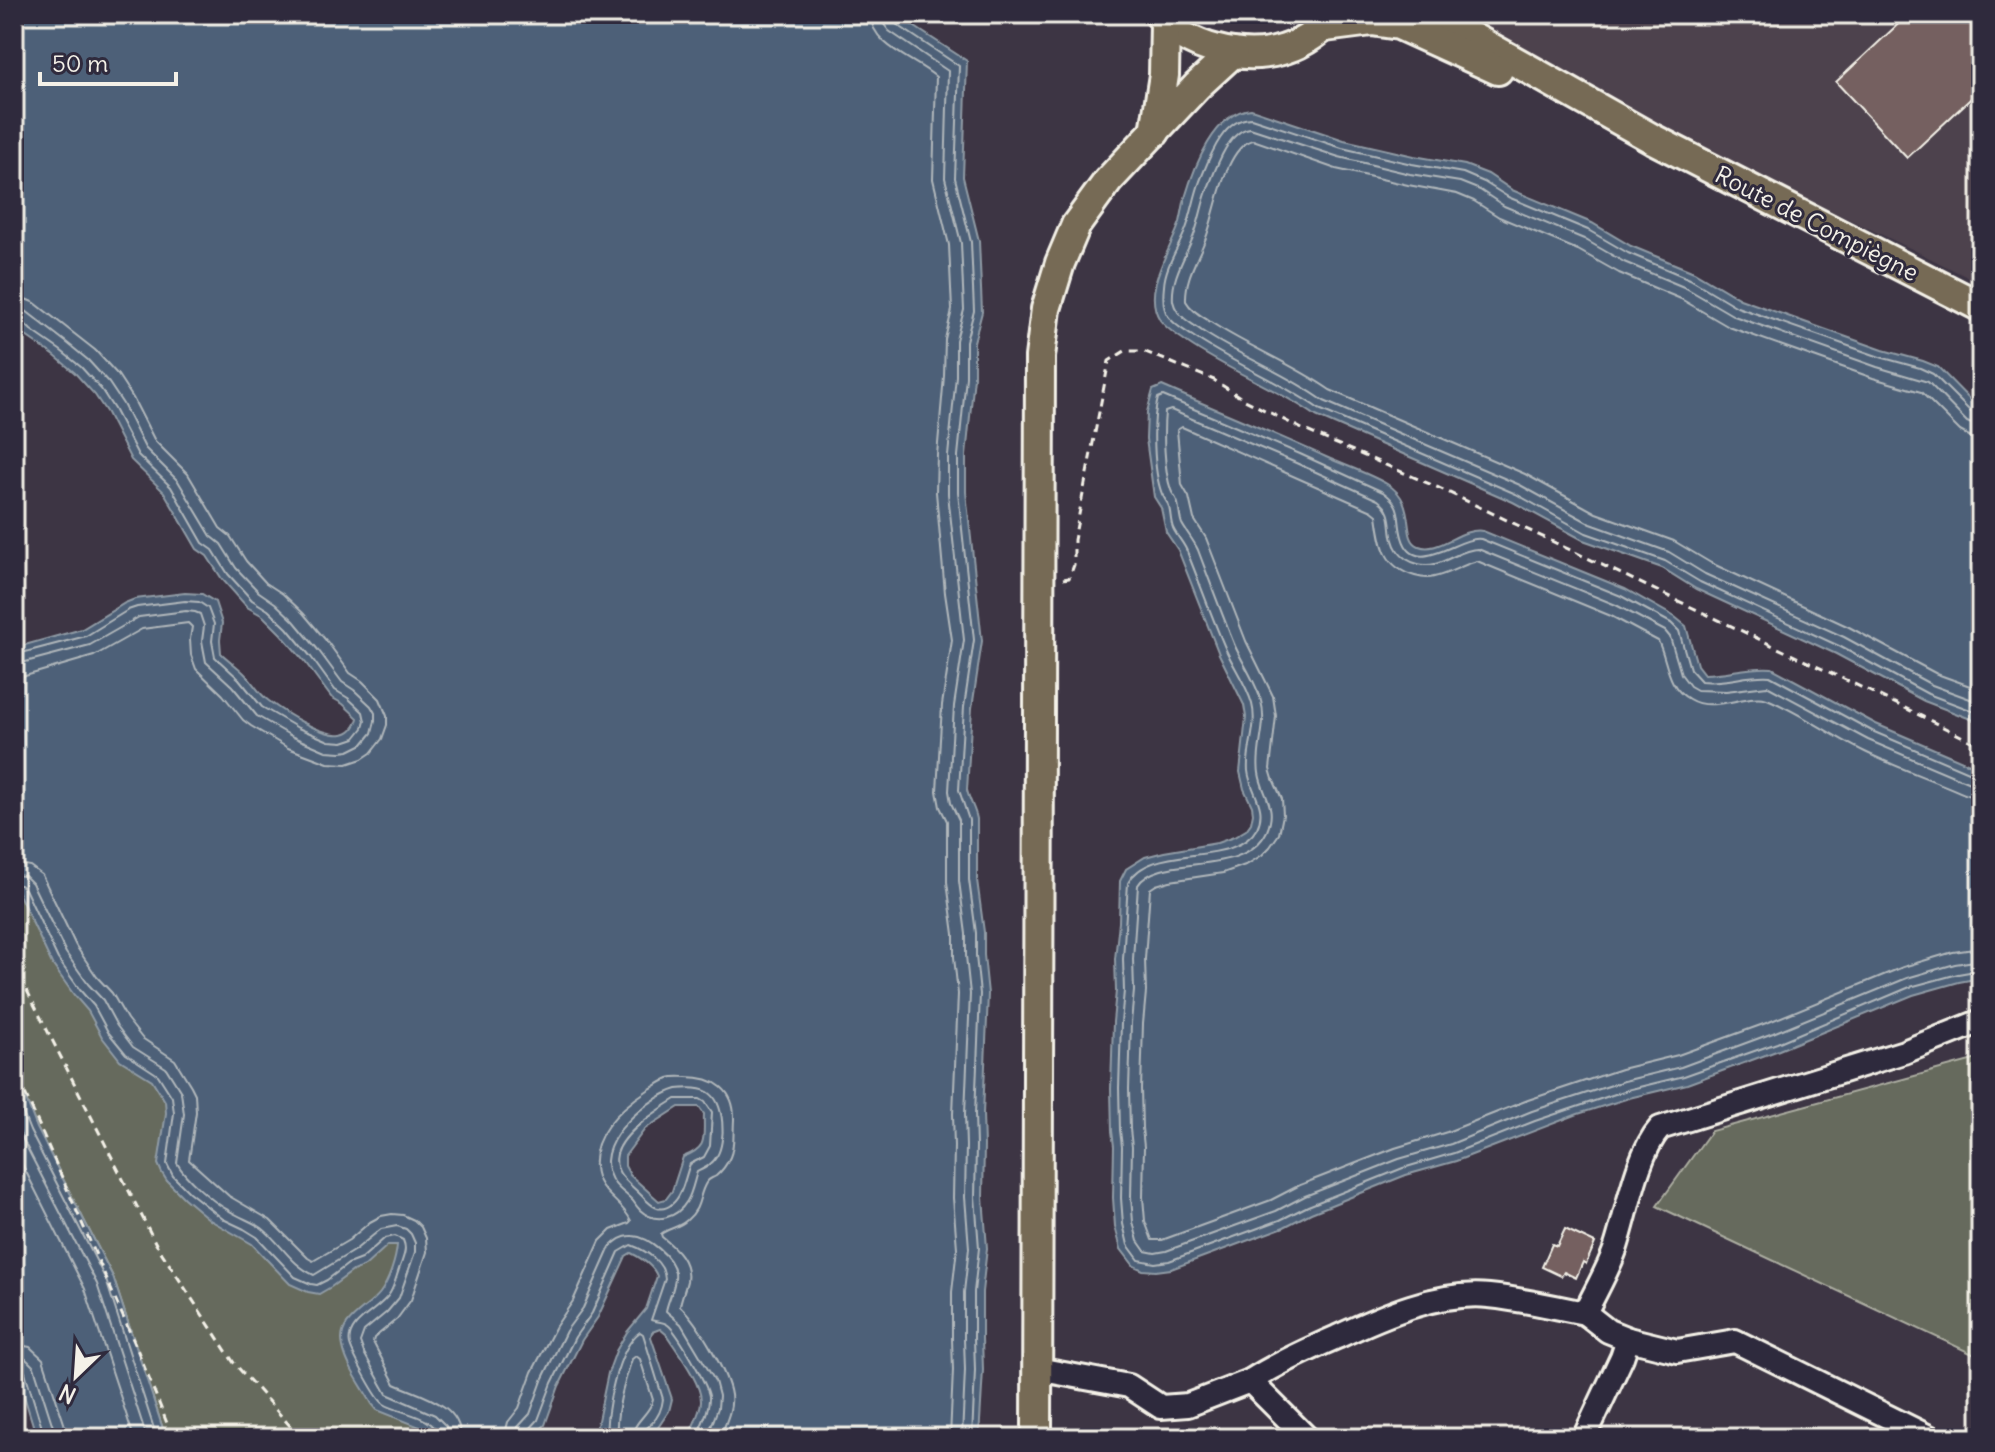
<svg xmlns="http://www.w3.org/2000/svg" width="1995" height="1452" font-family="Delius,sans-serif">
	<rect width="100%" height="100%" fill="#3d3544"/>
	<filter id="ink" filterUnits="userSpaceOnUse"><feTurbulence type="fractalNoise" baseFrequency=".0125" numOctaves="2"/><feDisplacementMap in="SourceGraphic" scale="16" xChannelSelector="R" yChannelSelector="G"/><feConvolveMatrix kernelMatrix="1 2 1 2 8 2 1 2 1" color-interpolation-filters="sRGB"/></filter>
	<g filter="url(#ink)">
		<!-- built -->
		<path fill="#4e424d" d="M 1414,14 L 1981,14 L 1981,284 L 1912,249 Z"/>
		<!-- green -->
		<g fill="#666b5d" stroke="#adaea2" stroke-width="2">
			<path d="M 14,761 L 488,1253 L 464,1438 L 166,1438 L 113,1277 L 37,1128 L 14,1069 Z"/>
			<path d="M 1981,1058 L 1981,1358 L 1657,1206 L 1711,1131 Z"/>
		</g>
		<!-- water -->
		<g fill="#4d6178" stroke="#909ba5" stroke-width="2" fill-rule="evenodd">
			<path d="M 14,14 L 895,14 L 967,61 L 963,177 L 979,241 L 982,312 L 974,342 L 974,377 L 966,456 L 966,492 L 982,641 L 972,708 L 967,790 C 969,800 975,808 977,819 L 977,880 L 984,932 L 984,955 L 988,994 L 983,1114 L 984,1146 L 983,1197 L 987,1248 L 982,1292 L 982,1338 L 983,1370 L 979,1438 L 688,1438 C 692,1427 700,1414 701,1402 C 702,1383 676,1350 666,1334 L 660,1329 L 652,1332 L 651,1337 L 672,1399 L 669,1411 L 655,1432 L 644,1438 L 603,1437 L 598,1434 L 596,1430 L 608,1373 L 616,1351 L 627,1332 L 646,1309 L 657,1276 C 653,1265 641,1258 631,1253 L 626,1256 L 598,1317 L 582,1340 L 559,1386 L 545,1425 L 531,1438 L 434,1438 L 425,1429 L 377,1410 L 372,1404 C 362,1386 347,1367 343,1347 C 336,1320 367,1310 380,1293 C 389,1281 396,1259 397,1245 L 388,1245 L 365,1266 L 353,1271 L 331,1287 L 319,1294 L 308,1292 L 290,1284 L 252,1244 L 210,1220 L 184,1198 L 167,1181 L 162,1173 L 158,1164 L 166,1113 L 165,1101 L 152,1080 L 120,1060 L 102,1037 L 88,1011 L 74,995 L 52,964 L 14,884 L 14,648 L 82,629 L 125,603 L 135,599 L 185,593 L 202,594 L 215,602 L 222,623 L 220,640 L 221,653 C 228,660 237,666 244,673 C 253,682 259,694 269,701 C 283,712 323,737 342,734 C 351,733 356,726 358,718 L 343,704 L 331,697 L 305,662 L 281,634 L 263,616 L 247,607 L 222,579 L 207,556 L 197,549 L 164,492 L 131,460 L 107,413 L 95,395 L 75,373 L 55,356 L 26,336 L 14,324 ZM 679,1107 L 699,1107 L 704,1114 C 703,1138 709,1147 683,1157 L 672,1191 L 666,1199 L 659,1201 L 630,1175 L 625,1166 L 625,1156 L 645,1129 Z"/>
			<path d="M 1251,109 L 1344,140 L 1414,156 L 1465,165 L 1488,174 L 1512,190 L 1592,223 L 1631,246 L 1694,272 L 1740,299 L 1883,350 L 1923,361 L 1938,367 L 1981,411 L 1981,723 L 1924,701 L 1836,654 L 1696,589 L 1662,568 L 1583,540 L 1513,502 L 1316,416 C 1276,388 1229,371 1188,343 C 1179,336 1167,330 1160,320 C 1141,290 1171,250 1180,222 C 1182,214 1183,206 1185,198 C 1194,167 1215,112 1251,109 Z"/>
			<path d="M 1162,386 C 1217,410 1272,432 1326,457 C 1346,466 1368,473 1387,484 C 1419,503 1400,538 1419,546 C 1439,554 1460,527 1483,531 L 1625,589 L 1675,617 L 1686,626 L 1697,665 L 1704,674 C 1727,674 1749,666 1772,668 L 1876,724 L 1981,769 L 1981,978 L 1959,982 L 1913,995 L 1779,1050 L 1687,1084 L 1629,1098 L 1578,1114 L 1456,1161 L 1406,1175 L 1311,1213 L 1284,1227 L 1171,1269 L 1156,1271 L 1143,1270 L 1134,1266 L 1121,1249 L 1115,1226 L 1113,1198 L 1114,1146 L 1112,1131 L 1111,1089 L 1113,1022 L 1116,991 L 1115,959 L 1119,922 L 1120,881 L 1126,869 L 1145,857 L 1164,852 L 1217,843 L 1234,837 L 1246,830 L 1251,823 L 1253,813 L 1252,806 L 1244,789 L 1240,772 L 1246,717 L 1244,705 L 1219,654 L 1178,550 L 1166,532 L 1161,508 L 1154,497 L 1146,439 L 1147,412 L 1153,390 Z"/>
			<path d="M 14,1069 L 37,1128 L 113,1277 L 166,1438 L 37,1438 L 14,1363 Z"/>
		</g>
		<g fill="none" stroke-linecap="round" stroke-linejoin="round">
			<!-- shore -->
			<g stroke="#b1b7bb" stroke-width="2">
				<path d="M 870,14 C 872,47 914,58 936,77 L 933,179 L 949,245 L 952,310 L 945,339 L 944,376 L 937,455 L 936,492 L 945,593 L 952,640 L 942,705 L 937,791 L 940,807 L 947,821 L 947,882 L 954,934 L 954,957 L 958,994 L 953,1114 L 954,1146 L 953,1198 L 957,1248 L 952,1292 L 952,1339 L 953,1370 L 950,1438"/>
				<path d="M 882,14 L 883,23 L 889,31 L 948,71 L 945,178 L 961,243 L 964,310 L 956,340 L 956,376 L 948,456 L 948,494 L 964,640 L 954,706 L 949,791 L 951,803 L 959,820 L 959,881 L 966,934 L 966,956 L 970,994 L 965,1114 L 966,1146 L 965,1197 L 969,1248 L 964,1292 L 964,1339 L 965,1370 L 962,1438"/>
				<path d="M 892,14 L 893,19 L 896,24 L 959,66 L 955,178 L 971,242 L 974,311 L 966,341 L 966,377 L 958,456 L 958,492 L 974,640 L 964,707 L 959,790 L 969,820 L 969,880 L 976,933 L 976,956 L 980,994 L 975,1114 L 976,1146 L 975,1197 L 979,1248 L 974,1292 L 974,1338 L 975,1370 L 972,1438"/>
				<path d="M 14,297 L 23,298 L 35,303 L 95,350 L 118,375 L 133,398 L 155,441 L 188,474 L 220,528 L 230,536 L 246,561 L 266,583 L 283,594 L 303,613 L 329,644 L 350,673 L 362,681 L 380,699 L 387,716 L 387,725 L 382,739 L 371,753 L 362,759 L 347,764 L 328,763 L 288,748 L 251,726 L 243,720 L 223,695 L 196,669 L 191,655 L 190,639 L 192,627 L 188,623 L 142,629 L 94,656 L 25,676 L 14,677"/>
				<path d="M 14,309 L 26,311 L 66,342 L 88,360 L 109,383 L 123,404 L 145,448 L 178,481 L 211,536 L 221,544 L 236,568 L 259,592 L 275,603 L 294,621 L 319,651 L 342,682 L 354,690 L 371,706 L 375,713 L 375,721 L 372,733 L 363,744 L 349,751 L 341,752 L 326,751 L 312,745 L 293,737 L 257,716 L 232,686 L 206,662 L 202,641 L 204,626 L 200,614 L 195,612 L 186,611 L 139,617 L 90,645 L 14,665"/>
				<path d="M 14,319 L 22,321 L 31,330 L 60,350 L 81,367 L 101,389 L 114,409 L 138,455 L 171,487 L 203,543 L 213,550 L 228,574 L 252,600 L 268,610 L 287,628 L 311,657 L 335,690 L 348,698 L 363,712 L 365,721 L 363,728 L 355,738 L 343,742 L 329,741 L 298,728 L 262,707 L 239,679 L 215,657 L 212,641 L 214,624 L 208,608 L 199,602 L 185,601 L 137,607 L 128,610 L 86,636 L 14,655"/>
				<path d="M 1981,415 L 1972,413 L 1933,374 L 1920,368 L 1880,357 L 1737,307 L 1690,279 L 1628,253 L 1588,230 L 1508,197 L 1484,182 L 1463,173 L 1412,164 L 1342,148 L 1251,118 C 1222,119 1209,159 1200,181 C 1194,197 1192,213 1186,229 C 1179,247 1165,266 1164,286 C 1163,295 1162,308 1168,316 C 1173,324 1183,330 1191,335 C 1232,363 1279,381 1319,409 L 1516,494 L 1586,533 L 1665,561 L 1700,582 L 1839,646 L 1928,694 L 1981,714"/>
				<path d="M 1981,426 L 1974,425 L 1967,422 L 1928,382 L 1877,367 L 1734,316 L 1686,288 L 1624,262 L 1584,239 L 1504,206 L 1480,190 L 1460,182 L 1410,174 L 1339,157 L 1250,128 C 1227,131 1215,171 1207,191 C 1202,204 1200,218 1195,232 C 1187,255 1171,276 1173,301 C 1174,306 1175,308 1178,312 C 1184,320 1194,325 1202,331 C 1241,357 1286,373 1324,401 L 1520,485 L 1591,524 L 1669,552 L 1705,574 L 1844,637 L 1932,685 L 1981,703"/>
				<path d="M 1981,438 L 1971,437 L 1960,431 L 1921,392 L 1873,378 L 1729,327 L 1681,299 L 1619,273 L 1578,250 L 1499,217 L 1474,201 L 1457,194 L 1408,185 L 1336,169 L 1253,140 C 1225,147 1216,211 1207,235 C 1199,258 1185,276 1186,301 C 1191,310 1200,315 1209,321 C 1248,347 1292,363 1330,390 L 1525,474 L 1596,513 L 1674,541 L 1711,563 L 1849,627 L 1937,674 L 1981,690"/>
				<path d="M 1981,775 L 1975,775 L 1872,731 L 1770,676 C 1747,674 1724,684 1701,681 L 1690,669 L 1679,631 L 1671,623 L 1621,596 L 1481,539 C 1459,535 1414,580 1402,537 C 1396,516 1404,507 1383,492 L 1300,454 L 1163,396 L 1158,398 C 1152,421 1153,471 1162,494 C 1162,494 1167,503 1168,504 C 1171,511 1170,520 1173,528 C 1177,537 1185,544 1188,554 C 1201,586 1212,618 1226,650 C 1234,668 1247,685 1252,704 C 1258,726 1246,749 1248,771 C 1250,791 1268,807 1257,828 C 1235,869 1150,841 1128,883 L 1123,959 L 1124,991 L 1121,1023 L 1119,1088 L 1120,1130 L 1122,1147 L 1121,1198 L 1123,1224 L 1128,1245 L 1139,1260 L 1155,1263 L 1169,1261 L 1280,1220 L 1308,1206 L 1403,1168 L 1454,1153 L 1535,1121 L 1627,1090 L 1684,1076 L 1777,1043 L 1910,987 L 1958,974 L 1981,970"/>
				<path d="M 1981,786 L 1972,784 L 1868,740 L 1767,686 L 1726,691 L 1697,690 L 1690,686 L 1681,674 L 1670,637 L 1665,631 L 1616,605 L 1478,549 C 1457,549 1441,570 1418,564 C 1410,562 1403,558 1398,551 C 1385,532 1398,515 1378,500 L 1296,463 L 1171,410 L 1165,412 C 1163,432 1164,471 1171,490 C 1172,494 1176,497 1177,501 C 1180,508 1179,517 1182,524 C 1187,533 1194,541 1198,550 C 1210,582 1222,615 1235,646 C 1243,664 1256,682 1261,701 C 1268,725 1255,749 1259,773 C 1262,795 1278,806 1267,831 C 1244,879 1159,852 1138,885 L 1133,959 L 1134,991 L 1131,1023 L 1129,1089 L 1130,1129 L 1132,1147 L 1131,1197 L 1133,1222 L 1138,1241 L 1145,1251 L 1155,1253 L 1166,1251 L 1276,1211 L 1305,1196 L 1399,1159 L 1451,1144 L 1532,1111 L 1624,1081 L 1681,1067 L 1773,1033 L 1907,978 L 1955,964 L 1981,960"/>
				<path d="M 1981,798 L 1967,795 C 1933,780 1898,768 1865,752 C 1832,736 1801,713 1767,699 C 1749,692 1713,714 1689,699 C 1666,686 1668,661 1658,641 L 1611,616 L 1477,561 C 1462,565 1449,574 1434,577 C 1428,579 1422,578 1415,576 C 1383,567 1381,544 1377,515 L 1372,511 L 1182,427 L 1177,430 L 1182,485 L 1189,497 L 1194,519 L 1206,538 L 1246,641 L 1273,696 L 1276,716 L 1270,769 L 1273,779 L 1282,799 L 1283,815 L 1279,834 L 1270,847 L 1262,855 L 1248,864 L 1223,873 L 1170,881 L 1156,885 L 1150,889 L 1145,959 L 1146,992 L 1143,1024 L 1141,1089 L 1142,1128 L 1144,1147 L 1143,1197 L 1145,1221 L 1152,1240 L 1162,1240 L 1271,1200 L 1300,1185 L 1395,1148 L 1447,1132 L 1528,1100 L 1621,1069 L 1678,1055 L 1769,1022 L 1903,967 L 1953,952 L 1981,948"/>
				<path d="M 14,863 L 30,866 L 42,875 L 76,946 L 97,977 L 112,993 L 127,1019 L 142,1038 L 175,1060 L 191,1086 L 195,1094 L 196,1112 L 189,1160 L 229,1196 L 270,1220 L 308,1258 L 313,1261 L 349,1240 L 370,1222 L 381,1216 L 392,1214 L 403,1215 L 414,1220 L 421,1227 L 426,1238 L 427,1252 L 411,1300 L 397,1319 L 374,1338 L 373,1342 L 395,1384 C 421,1396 460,1403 461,1438"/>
				<path d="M 14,875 L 25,876 L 32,883 L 66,953 L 88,984 L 103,1000 L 117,1026 L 133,1047 L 166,1068 L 181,1092 L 184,1114 L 177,1163 C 185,1178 213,1202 228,1210 C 239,1217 251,1221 262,1228 C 281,1243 291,1265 314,1275 L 355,1250 L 381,1229 L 397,1226 L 406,1229 L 411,1234 L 415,1243 L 415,1252 L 399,1298 L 387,1312 L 364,1331 L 360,1342 L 364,1353 L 387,1394 L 435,1415 L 446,1426 L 449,1438"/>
				<path d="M 14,885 L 20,885 L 25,889 L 58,959 L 80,990 L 94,1006 L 108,1032 L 126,1054 L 158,1075 L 172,1097 L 174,1113 L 167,1164 L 173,1176 L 189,1192 L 223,1219 L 244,1229 L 257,1237 L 295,1277 L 311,1284 L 317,1285 L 327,1280 L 348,1264 L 361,1259 L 385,1238 L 395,1236 L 403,1240 C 407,1249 404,1255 401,1264 C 397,1273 395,1285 390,1293 C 380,1311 345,1321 350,1345 C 353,1355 376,1399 384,1404 C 400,1414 436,1415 439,1438"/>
				<path d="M 677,1089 C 686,1088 699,1087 708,1092 C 725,1102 726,1141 717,1156 C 712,1165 705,1168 697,1172 C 694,1181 692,1193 687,1201 C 677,1218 656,1225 640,1210 C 637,1207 635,1204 633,1201 C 623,1191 613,1186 609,1173 C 596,1140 649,1097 677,1089 Z"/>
				<path d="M 14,1091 L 30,1131 L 106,1280 L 157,1438"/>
				<path d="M 676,1099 L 700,1099 L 705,1102 L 712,1112 L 710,1146 L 704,1157 L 690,1164 C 685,1176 683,1195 672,1204 C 659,1215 650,1204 641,1195 C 630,1183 612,1174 617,1154 C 623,1132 658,1110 676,1099 Z"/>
				<path d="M 14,1118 L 21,1136 L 97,1284 L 147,1438"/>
				<path d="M 14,1148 L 85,1289 L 134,1438"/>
				<path d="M 14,1344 L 30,1347 L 43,1359 L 65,1426 L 67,1438"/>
				<path d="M 14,1356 L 26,1359 L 34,1367 L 54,1430 L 55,1438"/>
				<path d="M 14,1366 L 20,1367 L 25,1372 L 45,1438"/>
				<path d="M 504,1438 L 508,1422 L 519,1408 L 532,1372 L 556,1326 L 573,1301 L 600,1241 L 611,1230 L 629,1223 L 631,1221 C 622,1200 597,1194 595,1167 C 592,1133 622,1107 648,1090 C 655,1086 662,1081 669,1078 C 675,1076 681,1077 687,1077 C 715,1077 735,1090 734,1120 C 733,1132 735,1146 730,1157 C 727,1164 722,1171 716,1176 C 711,1179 709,1178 706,1183 C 698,1196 702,1207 687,1220 C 679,1228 668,1228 661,1234 L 662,1237 C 676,1248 690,1261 687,1281 C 685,1290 681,1298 680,1306 C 697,1321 728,1373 731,1395 C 733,1410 725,1424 720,1438"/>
				<path d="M 516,1438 L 518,1427 L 530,1414 L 543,1378 L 566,1331 L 583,1308 L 610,1247 C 616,1241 623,1235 633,1236 C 649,1237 673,1257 675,1273 C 677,1285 668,1299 666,1311 L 681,1324 L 715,1381 L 719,1396 L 718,1408 L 707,1438"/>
				<path d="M 526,1438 L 528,1431 L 538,1420 L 552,1383 L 575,1337 L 592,1313 L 619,1252 L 631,1245 C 647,1251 664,1262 665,1279 L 651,1320 C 657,1322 663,1321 668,1325 C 678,1333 707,1384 709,1396 C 710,1410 701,1425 696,1438"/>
				<path d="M 607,1438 C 604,1413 618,1347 640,1332 L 643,1334 L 663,1399 C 662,1408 659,1416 652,1423 C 647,1429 643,1429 642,1438"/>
				<path d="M 617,1438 C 615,1412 624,1384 632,1359 L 636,1356 L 640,1359 L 653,1400 C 649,1415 633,1421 632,1438"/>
			</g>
		</g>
		<!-- building -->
		<g fill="#746161" stroke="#f4f1e8" stroke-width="2">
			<path d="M 1909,14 L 1981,14 L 1981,89 L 1907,158 L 1836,82 Z"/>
			<path d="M 1565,1229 L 1595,1243 L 1586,1264 L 1583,1262 L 1576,1278 L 1564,1272 L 1561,1276 L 1542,1267 L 1552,1244 L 1557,1246 Z"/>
		</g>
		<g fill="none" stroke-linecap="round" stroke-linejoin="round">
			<defs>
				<g id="minor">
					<path d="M 1585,1313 L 1608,1331 L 1628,1339"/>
					<path d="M 1037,1369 L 1129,1386 L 1161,1407 L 1188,1405 L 1250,1381 L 1307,1438"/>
					<path d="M 1250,1381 C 1278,1363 1307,1350 1337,1337 C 1382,1316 1438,1291 1489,1296 C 1521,1299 1553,1307 1585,1313 C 1595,1292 1607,1272 1615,1250 C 1627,1215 1636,1155 1660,1128 L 1904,1052 L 1981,1021"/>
					<path d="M 1584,1438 L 1622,1357 L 1628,1339 L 1677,1351 L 1735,1341 L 1931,1438"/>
				</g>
				<g id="major">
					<path d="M 1159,14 C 1184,48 1244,63 1285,49 C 1304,43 1323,30 1335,14"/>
					<path d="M 1438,14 L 1461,31 L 1653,139 L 1981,307"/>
					<path d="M 1325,27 L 1372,21 L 1399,25 L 1498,70"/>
					<path d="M 1155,132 L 1164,75 L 1165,23"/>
					<path d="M 1037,1438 L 1040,357 L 1046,309 L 1060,263 L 1076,225 L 1108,181 L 1197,86 L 1233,53"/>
				</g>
			</defs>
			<!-- minor casing -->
			<use href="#minor" stroke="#f4f1e8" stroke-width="28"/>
			<!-- major casing -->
			<use href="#major" stroke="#f4f1e8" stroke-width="34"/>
			<!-- path -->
			<g stroke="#f4f1e8" stroke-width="3" stroke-dasharray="8 6" stroke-linecap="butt">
				<path d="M 1063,579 L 1069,578 L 1074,565 L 1074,540 L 1109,361 L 1125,351 L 1143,351 L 1214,380 L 1243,399 L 1302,429 L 1439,488 L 1905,708 L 1981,746"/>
				<path d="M 14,965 L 156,1244 L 234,1363 L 301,1438"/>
				<path d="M 14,1068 L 135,1344 L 173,1438"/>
			</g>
			<!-- minor -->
			<use href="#minor" stroke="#2f2a3d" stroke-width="22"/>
			<!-- major -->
			<use href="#major" stroke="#766a55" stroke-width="28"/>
		</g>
	</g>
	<g text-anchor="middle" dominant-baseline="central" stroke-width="6" stroke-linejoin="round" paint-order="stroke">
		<!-- street labels -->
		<g font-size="24" fill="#f4f1e8" stroke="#2f2a3d">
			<text transform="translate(1817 223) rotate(27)">Route de Compiègne</text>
		</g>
	</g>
	<!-- margin -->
	<rect width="1995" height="1452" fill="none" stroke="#2f2a3d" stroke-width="48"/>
	<rect x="24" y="24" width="1947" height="1404" fill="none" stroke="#f4f1e8" stroke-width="3" filter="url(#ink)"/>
	<!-- north arrow -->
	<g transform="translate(76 1376) rotate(205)" stroke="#2f2a3d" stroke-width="6" paint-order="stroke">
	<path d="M0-6L14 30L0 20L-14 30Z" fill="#f4f1e8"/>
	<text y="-12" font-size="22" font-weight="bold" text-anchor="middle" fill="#f4f1e8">N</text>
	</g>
	<!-- scale -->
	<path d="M40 72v12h136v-12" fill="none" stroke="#f4f1e8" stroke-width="4"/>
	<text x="52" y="72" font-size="24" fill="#f4f1e8" stroke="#2f2a3d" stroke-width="6" paint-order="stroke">50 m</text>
</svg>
